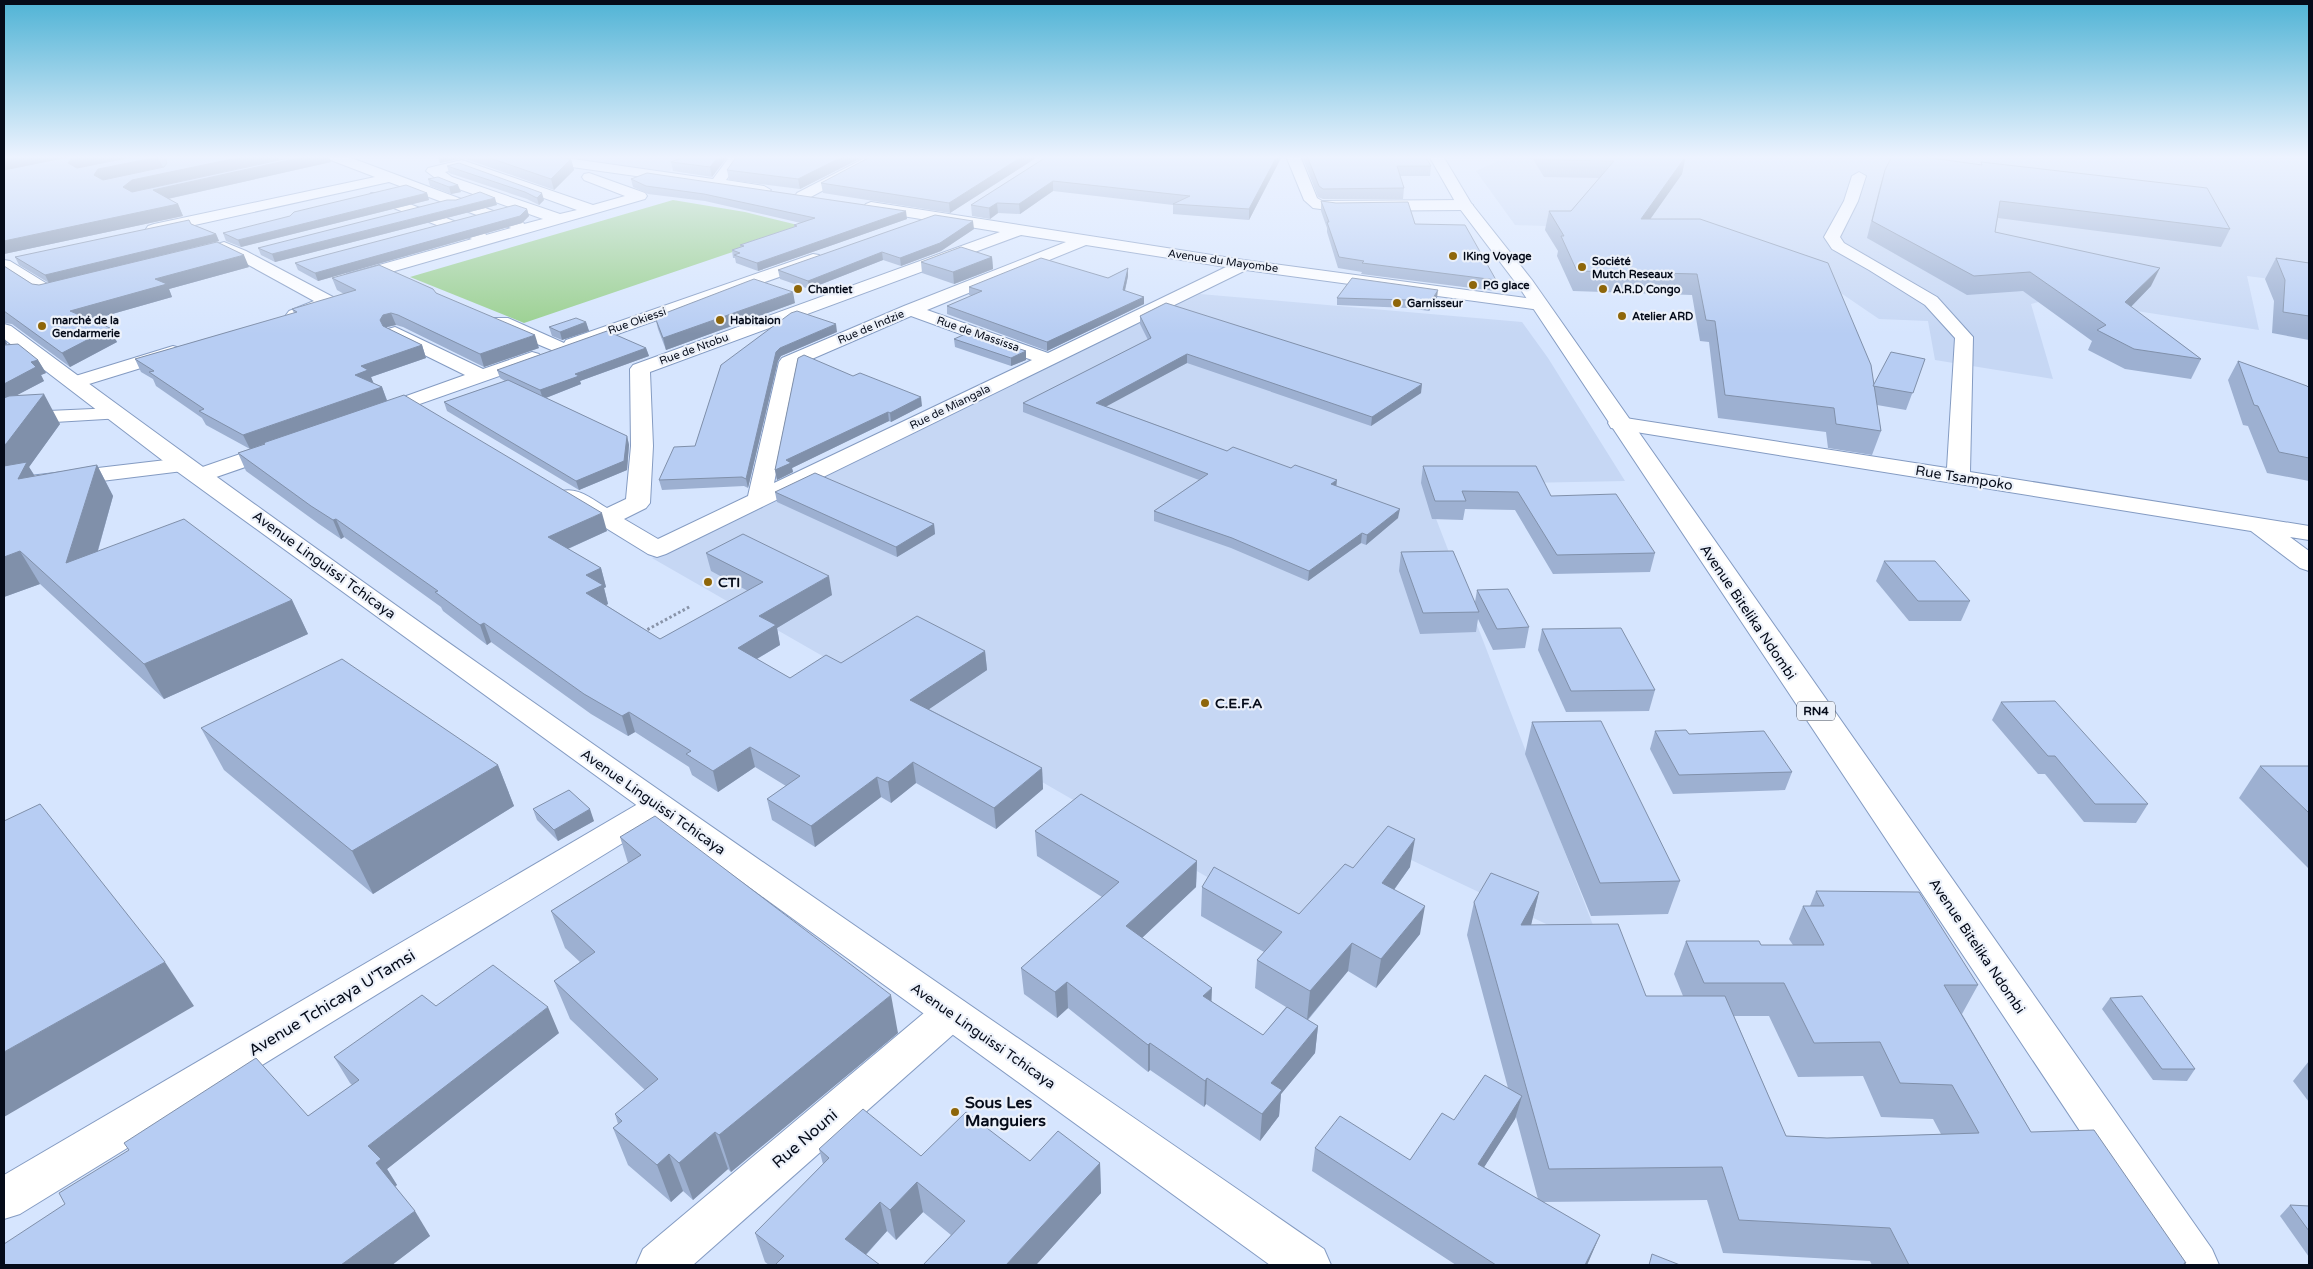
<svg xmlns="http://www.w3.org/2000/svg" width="2313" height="1269" font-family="'Varela Round',sans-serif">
	<rect width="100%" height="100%" fill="#d6e5fe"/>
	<!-- built -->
	<g fill="#c6d7f4">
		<path d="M 545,156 L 681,156 L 668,173 Z"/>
		<path d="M 1509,156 L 2309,156 L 2309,284 L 2247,276 L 2259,330 L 2053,298 L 2031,304 L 2053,379 L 1935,360 L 1928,321 L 1879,319 L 1832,287 L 1654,230 L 1515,225 L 1476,171 Z"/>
		<path d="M 1200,294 L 1522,322 L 1548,358 L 1625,481 L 1423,485 L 1603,951 L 1386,848 L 1303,932 L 652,558 Z"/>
	</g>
	<!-- green -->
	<path fill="#98cf8d" d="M 673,200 L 745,212 L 806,227 L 524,323 L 410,277 Z"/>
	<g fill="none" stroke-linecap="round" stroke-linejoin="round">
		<defs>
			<g id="minor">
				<path d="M 326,156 L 346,156 L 523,222 L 524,224 L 543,219 L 442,183 L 426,171 L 428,168 L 462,160 L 593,205 L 625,196 L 584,180 L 582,177 L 584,174 L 589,173 L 645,193 L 647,196 L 645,199 L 353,283 L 347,282 L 344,278 L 347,274 L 472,239 L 371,199 L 369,196 L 371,193 L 381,193 L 485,233 L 486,235 L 511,228 L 389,182 L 154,234 L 148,232 L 146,229 L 148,226 L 154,224 L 375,177 L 328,159 ZM 461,168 L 577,210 L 560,214 L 452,177 L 445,172 Z"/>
				<path d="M 515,156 L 552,156 L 713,179 L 730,156 L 744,156 L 726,180 L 764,186 L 771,190 L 764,194 L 522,160 Z"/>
				<path d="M 869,156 L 887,156 L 807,199 L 802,200 L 795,196 L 797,193 Z"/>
				<path d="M 1286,156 L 1300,156 L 1317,198 L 1322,201 L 1465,200 L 1473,205 L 1465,210 L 1335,211 L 1313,208 L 1304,200 Z"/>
				<path d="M 1859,172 L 1866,176 L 1858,201 L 1840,237 L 1844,243 L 1937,297 L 1973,337 L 1970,472 L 2309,526 L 2309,540 L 2290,537 L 2309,551 L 2309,571 L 2300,568 L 2251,531 L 1611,428 L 1608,423 L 1611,418 L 1619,417 L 1947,468 L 1955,338 L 1925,305 L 1869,270 L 1832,249 L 1824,237 L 1844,201 L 1852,176 Z"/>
				<path d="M 871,202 L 1244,260 L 1540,300 L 1546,301 L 1549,305 L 1546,309 L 1540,310 L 1246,270 L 666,554 L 657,557 L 648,554 L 562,501 L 558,496 L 562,491 C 579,487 593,500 607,508 L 626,499 L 631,446 L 630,369 L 633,365 L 1000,232 L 866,210 L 863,207 L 866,204 ZM 1021,235 L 1066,242 L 904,306 L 782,358 L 779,362 L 748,496 L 658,539 L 624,519 L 646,508 L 650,503 L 653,446 L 650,372 ZM 1086,245 L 1226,267 L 1048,353 L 927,310 ZM 911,316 L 1032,360 L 774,483 L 798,365 Z"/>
				<path d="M 224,242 L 246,251 L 333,297 L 336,301 C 328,313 302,322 289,319 L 286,315 L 289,311 L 314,301 L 234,257 C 218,250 218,258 205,254 L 203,251 L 205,248 Z"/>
				<path d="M 813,254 L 819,255 L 821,259 L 819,263 L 561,354 L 494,326 L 492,322 L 494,318 L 508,318 L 564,343 L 566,340 Z"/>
				<path d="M 4,260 L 10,261 L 49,285 L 69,280 L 75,281 L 78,285 L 75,289 L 46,296 L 40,295 L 4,272 Z"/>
				<path d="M 395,327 L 483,369 L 532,352 L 539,354 L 542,358 L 539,362 L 377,419 L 370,417 L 366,413 L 370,409 L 465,375 L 388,337 L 386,333 L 388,329 Z"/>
				<path d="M 173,346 L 180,348 L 183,352 L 180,356 L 76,388 L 69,386 L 66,382 L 69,378 Z"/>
				<path d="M 115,408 L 122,410 L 126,414 L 122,418 L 4,425 L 4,413 Z"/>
				<path d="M 275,442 L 283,444 L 286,449 L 283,454 L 199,483 L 191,481 L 188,476 L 191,471 Z"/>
				<path d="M 183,458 L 191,460 L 194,465 L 191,470 L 4,493 L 4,479 Z"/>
				<path d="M 659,795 L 670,798 L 675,806 L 670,814 L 20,1214 L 4,1219 L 4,1175 L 648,798 Z"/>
				<path d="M 951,997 L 965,1002 L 970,1013 L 965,1024 L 693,1265 L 636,1265 L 643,1249 L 937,1002 Z"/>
			</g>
			<path id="major" d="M 4,324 L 11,326 C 440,645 884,945 1324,1249 L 1331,1265 L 1270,1265 L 175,470 L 4,339 Z"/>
			<path id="highway" d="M 1429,156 L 1443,156 L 1471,203 L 1532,280 L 2212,1249 L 2219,1265 L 2169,1265 L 1519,287 L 1457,205 Z"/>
		</defs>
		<!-- minor casing -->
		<use href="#minor" stroke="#849bc2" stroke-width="2"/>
		<!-- major casing -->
		<use href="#major" stroke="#849bc2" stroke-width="2"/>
		<!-- highway casing -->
		<use href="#highway" stroke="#849bc2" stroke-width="2"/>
		<!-- path -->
		<path stroke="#8994a9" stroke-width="3" stroke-dasharray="2.5 2.5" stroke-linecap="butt" d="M 643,632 L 691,606"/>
		<!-- minor -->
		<use href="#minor" fill="#fff" fill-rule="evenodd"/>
		<!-- major -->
		<use href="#major" fill="#fff" fill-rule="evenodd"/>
		<!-- highway -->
		<use href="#highway" fill="#fff" fill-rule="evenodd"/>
	</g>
	<!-- wall -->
	<g fill="#9db0d1" fill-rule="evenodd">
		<path d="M 4,156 L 281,156 L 278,160 L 331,162 L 168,199 L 178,204 L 183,216 L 4,254 Z"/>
		<path d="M 438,156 L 551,156 L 571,159 L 574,170 L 554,190 L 463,158 L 440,163 Z"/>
		<path d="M 565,156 L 587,156 L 584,159 Z"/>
		<path d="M 728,156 L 712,177 L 673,171 L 671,162 Z"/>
		<path d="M 865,156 L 800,189 L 729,180 L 727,170 Z"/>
		<path d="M 872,156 L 1039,156 L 950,213 L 823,193 L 821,183 Z"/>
		<path d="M 1048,156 L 1282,156 L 1249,220 L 1173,214 L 1173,205 L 1053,191 L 1020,214 L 998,213 L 990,219 L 972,216 L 971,205 Z"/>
		<path d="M 1302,156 L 1425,156 L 1431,166 L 1430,176 L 1400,176 L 1404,188 L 1403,199 L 1323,199 L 1318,197 Z"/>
		<path d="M 1531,156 L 1683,156 L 1682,174 L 1650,219 L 1874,385 L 1925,359 L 1906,410 L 1877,405 L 1881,431 L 1872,455 L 1828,448 L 1826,432 L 1718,418 L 1709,342 L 1700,341 L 1692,295 L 1573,291 L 1557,256 L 1558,251 L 1545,230 L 1549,211 L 1571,211 L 1599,178 L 1544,177 Z"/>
		<path d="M 1981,162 L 2230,229 L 2221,247 L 1998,218 L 1995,232 L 2151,286 L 2131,307 L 2201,359 L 2191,379 L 2125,369 L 2088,350 L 2092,341 L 2023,291 L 1967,295 L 1867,238 L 1880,186 L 1885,170 L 1981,164 Z"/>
		<path d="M 459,163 L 544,200 L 539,205 L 527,199 L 449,173 L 447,166 Z"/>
		<path d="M 428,179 L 461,192 L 451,194 L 430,186 Z"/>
		<path d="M 631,179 L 907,219 L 758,271 L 736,263 L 735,258 L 733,258 L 732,250 L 741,247 L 740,245 L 794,227 L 794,225 L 801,223 L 705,201 L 648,194 L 633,187 Z"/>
		<path d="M 427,193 L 429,200 L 241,247 L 226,241 L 223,233 Z"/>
		<path d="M 1321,201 L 1415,224 L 1496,280 L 1495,291 L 1361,274 L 1362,272 L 1338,268 L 1327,232 L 1327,228 L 1321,211 Z"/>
		<path d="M 497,205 L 275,262 L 261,255 L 258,248 Z"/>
		<path d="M 527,209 L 529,216 L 522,223 L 318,281 L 298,270 L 295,263 Z"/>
		<path d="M 191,224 L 216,234 L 219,241 L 168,254 L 249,267 L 169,289 L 172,297 L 91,320 L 117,342 L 70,367 L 12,324 L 4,323 L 4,266 L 32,284 L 39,285 L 49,283 L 19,265 L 15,257 Z"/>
		<path d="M 974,229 L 941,251 L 901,266 L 883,260 L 809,289 L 780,279 L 778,270 Z"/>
		<path d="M 992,257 L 993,269 L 954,284 L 922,273 L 921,262 Z"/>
		<path d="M 2276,258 L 2309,263 L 2309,340 L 2272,333 L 2274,301 L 2265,279 Z"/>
		<path d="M 1128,268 L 1128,276 L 1125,291 L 1144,297 L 1144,304 L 1047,351 L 947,314 L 947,306 L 972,296 L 969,295 L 969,287 L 1108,278 Z"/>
		<path d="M 332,278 L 436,293 L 539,348 L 484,367 L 403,327 L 396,325 L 387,327 L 387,328 L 422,345 L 426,358 L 371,377 L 373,383 L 382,387 L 387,400 L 607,531 L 568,549 L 601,568 L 606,587 L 604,588 L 608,604 L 606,605 L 660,639 L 748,591 L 711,571 L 706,553 L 832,595 L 777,628 L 780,645 L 757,659 L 790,678 L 841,663 L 985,651 L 987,670 L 929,709 L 1042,768 L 1043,789 L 996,829 L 916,783 L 891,803 L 881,797 L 815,847 L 772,820 L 767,799 L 786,786 L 755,767 L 718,792 L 692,775 L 689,767 L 635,732 L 628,736 L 591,714 L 491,642 L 487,645 L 443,611 L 441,607 L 344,537 L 341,539 L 319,524 L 246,471 L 238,453 L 264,444 L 263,444 L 250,449 L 206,425 L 202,418 L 156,386 L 153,379 L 141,372 L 135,359 L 294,313 L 292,309 L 344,294 L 337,290 Z"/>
		<path d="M 1337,298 L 1437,298 L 1429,311 L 1408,308 L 1337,305 Z"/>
		<path d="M 795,303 L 666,350 L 658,329 L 655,317 Z"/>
		<path d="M 1140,316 L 1421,393 L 1371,426 L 1187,363 L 1105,406 L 1227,451 L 1336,486 L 1398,518 L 1366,545 L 1361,543 L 1308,581 L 1231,548 L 1154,521 L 1154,511 L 1199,480 L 1023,412 L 1023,403 L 1148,340 L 1140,324 Z"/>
		<path d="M 586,322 L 589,331 L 562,340 L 552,336 L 549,327 Z"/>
		<path d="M 837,332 L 781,356 L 778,361 L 748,488 L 744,486 L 662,490 L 659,480 L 695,446 L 721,365 Z"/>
		<path d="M 4,337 L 7,344 L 4,345 L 38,360 L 46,373 L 41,375 L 44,381 L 15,396 L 60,424 L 29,467 L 35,476 L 97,465 L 113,496 L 98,551 L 292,600 L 308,634 L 164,699 L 40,584 L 4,597 Z"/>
		<path d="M 954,339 L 1026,351 L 1026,360 L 1011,366 L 955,347 Z"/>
		<path d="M 646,348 L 649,356 L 580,381 L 581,384 L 546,398 L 627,436 L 629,445 L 627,470 L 579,490 L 447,411 L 444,402 L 505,381 L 500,378 L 497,370 Z"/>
		<path d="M 798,358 L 922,406 L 891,422 L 889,421 L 792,468 L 793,472 L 777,480 L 775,470 Z"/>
		<path d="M 2238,361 L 2309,388 L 2309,481 L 2267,473 L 2248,426 L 2243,425 L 2228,380 Z"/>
		<path d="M 1423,466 L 1551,496 L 1655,553 L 1650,572 L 1553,574 L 1515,510 L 1465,509 L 1463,520 L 1432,519 L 1421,483 Z"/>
		<path d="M 775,492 L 934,524 L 935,534 L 897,557 L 777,502 Z"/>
		<path d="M 1401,552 L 1475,602 L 1477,590 L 1529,627 L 1525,648 L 1493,650 L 1478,619 L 1476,632 L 1420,634 L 1399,571 Z"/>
		<path d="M 1884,561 L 1970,601 L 1961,621 L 1909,621 L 1876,581 Z"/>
		<path d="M 1542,629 L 1655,690 L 1649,711 L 1566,712 L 1538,650 Z"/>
		<path d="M 2001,702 L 2148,804 L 2136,823 L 2084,822 L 2045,774 L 2038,774 L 1992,720 Z"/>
		<path d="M 1532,722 L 1680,881 L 1668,914 L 1591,916 L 1525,754 Z"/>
		<path d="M 201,728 L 498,765 L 514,806 L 373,894 L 224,770 Z"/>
		<path d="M 1655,731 L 1689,734 L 1792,772 L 1785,790 L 1673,794 L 1650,749 Z"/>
		<path d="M 2260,766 L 2309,766 L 2309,869 L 2239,798 Z"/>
		<path d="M 533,809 L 594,821 L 558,841 L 537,820 Z"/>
		<path d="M 1035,831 L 1197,861 L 1196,887 L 1142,938 L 1212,1002 L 1263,1035 L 1286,1007 L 1255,988 L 1257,960 L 1264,952 L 1201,916 L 1202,887 L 1299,914 L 1353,868 L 1410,867 L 1394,890 L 1420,934 L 1376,988 L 1348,971 L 1308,1020 L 1318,1026 L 1315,1053 L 1281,1094 L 1279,1116 L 1260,1141 L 1206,1104 L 1204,1107 L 1150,1070 L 1148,1072 L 1068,1008 L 1057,1018 L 1024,994 L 1021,968 L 1102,897 L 1037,856 Z"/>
		<path d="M 620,837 L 898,1033 L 731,1172 L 728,1169 L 693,1200 L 683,1191 L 671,1202 L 628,1165 L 613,1128 L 618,1124 L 615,1114 L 645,1090 L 570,1019 L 554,981 L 580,962 L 565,948 L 551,911 L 628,863 Z"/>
		<path d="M 1816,891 L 1978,985 L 1962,1014 L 2031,1132 L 2186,1263 L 2185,1264 L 2185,1265 L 1872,1265 L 1870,1261 L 1723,1253 L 1707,1200 L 1543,1202 L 1600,1235 L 1587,1265 L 1456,1265 L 1312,1171 L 1315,1148 L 1410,1160 L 1454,1120 L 1508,1088 L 1467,935 L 1474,902 L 1539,892 L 1531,925 L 1646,996 L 1683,996 L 1674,974 L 1686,941 L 1761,945 L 1793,945 L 1789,939 L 1803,906 L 1810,906 ZM 1734,1016 L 1769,1016 L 1798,1077 L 1863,1076 L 1881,1117 L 1933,1119 L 1941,1134 L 1827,1138 L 1786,1136 ZM 1516,1117 L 1538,1199 L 1484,1167 L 1515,1119 Z"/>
		<path d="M 2110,998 L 2195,1069 L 2187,1081 L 2153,1080 L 2102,1009 Z"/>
		<path d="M 559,1033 L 387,1169 L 397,1185 L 395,1186 L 430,1236 L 392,1265 L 4,1265 L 308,1116 L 352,1085 L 350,1083 L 334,1057 Z"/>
		<path d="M 2309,1061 L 2309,1102 L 2293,1081 Z"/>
		<path d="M 819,1149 L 921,1156 L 1030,1161 L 1100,1163 L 1101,1193 L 1036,1265 L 923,1265 L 951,1235 L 923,1212 L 896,1240 L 887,1231 L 866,1255 L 880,1265 L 769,1265 L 765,1262 L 755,1233 L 823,1164 Z"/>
		<path d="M 2290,1205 L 2309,1206 L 2309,1257 L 2280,1216 Z"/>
	</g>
	<!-- shaded-wall -->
	<g fill="#8090aa">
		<path d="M 16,156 L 73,156 L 4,170 L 4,158 Z"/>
		<path d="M 79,156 L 130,156 L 131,157 L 77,168 L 68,163 L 72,158 Z"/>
		<path d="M 246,156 L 281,156 L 278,160 L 137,191 L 128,198 L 123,187 L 132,180 Z"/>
		<path d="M 307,156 L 329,156 L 331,162 L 158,201 L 153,190 Z"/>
		<path d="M 438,156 L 462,156 L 463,158 L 440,163 Z"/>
		<path d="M 719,156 L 728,156 L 712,177 L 710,167 Z"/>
		<path d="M 844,156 L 865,156 L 800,189 L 798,179 Z"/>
		<path d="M 1023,156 L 1039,156 L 950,213 L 949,203 Z"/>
		<path d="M 1277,156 L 1282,156 L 1249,220 L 1249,209 Z"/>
		<path d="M 1686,156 L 1682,174 L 1637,238 L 1641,219 Z"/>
		<path d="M 158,157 L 163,167 L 103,180 L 94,175 L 98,169 Z"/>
		<path d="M 571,159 L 574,170 L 554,190 L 551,179 Z"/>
		<path d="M 1053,181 L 1053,191 L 1020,214 L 1019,204 Z"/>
		<path d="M 458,185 L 461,192 L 451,194 L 449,187 Z"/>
		<path d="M 427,193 L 429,200 L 241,247 L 238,240 Z"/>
		<path d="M 542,193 L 544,200 L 539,205 L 537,198 Z"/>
		<path d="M 495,198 L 497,205 L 275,262 L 272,254 Z"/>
		<path d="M 997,203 L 998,213 L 990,219 L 989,208 Z"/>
		<path d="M 178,204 L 183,216 L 4,254 L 4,241 Z"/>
		<path d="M 527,209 L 529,216 L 522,223 L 318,281 L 315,273 Z"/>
		<path d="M 906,211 L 907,219 L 758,271 L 757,263 Z"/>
		<path d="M 973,221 L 974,229 L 941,251 L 901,266 L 900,258 Z"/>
		<path d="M 216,234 L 219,241 L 49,283 L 45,275 Z"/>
		<path d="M 882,252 L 883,260 L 809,289 L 808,281 Z"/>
		<path d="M 244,255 L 249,267 L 169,289 L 172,297 L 77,324 L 70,311 L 155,279 Z"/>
		<path d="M 992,257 L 993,269 L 954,284 L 953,272 Z"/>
		<path d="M 1128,268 L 1128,276 L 1123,298 L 1123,290 Z"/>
		<path d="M 2160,268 L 2151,286 L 2116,322 L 2125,302 Z"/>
		<path d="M 1438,290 L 1437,298 L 1429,311 L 1430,303 Z"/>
		<path d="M 793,292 L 795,303 L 666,350 L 663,338 Z"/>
		<path d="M 1144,297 L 1144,304 L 1047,351 L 1047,342 Z"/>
		<path d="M 391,313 L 396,325 L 387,327 L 384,332 L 380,320 L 383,315 Z"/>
		<path d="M 586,322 L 589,331 L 562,340 L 560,332 Z"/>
		<path d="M 836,324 L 837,332 L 781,356 L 778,361 L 748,488 L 746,479 L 776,352 L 780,348 Z"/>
		<path d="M 110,328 L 117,342 L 70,367 L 62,353 Z"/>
		<path d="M 535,335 L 539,348 L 484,367 L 480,354 Z"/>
		<path d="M 4,337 L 7,344 L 4,345 Z"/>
		<path d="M 422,345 L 426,358 L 371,377 L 374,384 L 355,375 L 361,366 Z"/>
		<path d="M 646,348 L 649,356 L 580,381 L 581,384 L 543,399 L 540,390 L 575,374 Z"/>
		<path d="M 1026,351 L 1026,360 L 1011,366 L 1011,358 Z"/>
		<path d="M 1187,354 L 1187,363 L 1096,412 L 1096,403 Z"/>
		<path d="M 38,360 L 46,373 L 41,375 L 44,381 L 4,402 L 4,384 L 31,362 Z"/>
		<path d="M 1422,384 L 1421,393 L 1371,426 L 1372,417 Z"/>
		<path d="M 382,387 L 387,401 L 250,449 L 243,435 Z"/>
		<path d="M 44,394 L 60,424 L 29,467 L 45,493 L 4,478 L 4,445 Z"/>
		<path d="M 921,397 L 922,406 L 891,422 L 890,413 Z"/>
		<path d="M 888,412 L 889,421 L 792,468 L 793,472 L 777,480 L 775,470 L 786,460 Z"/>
		<path d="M 627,436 L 629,445 L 627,470 L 579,490 L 576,481 Z"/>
		<path d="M 97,465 L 113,496 L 85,596 L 66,563 Z"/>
		<path d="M 1337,480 L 1336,489 L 1331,484 Z"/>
		<path d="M 1400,509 L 1398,518 L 1366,545 L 1367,535 Z"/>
		<path d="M 602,513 L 607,531 L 554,555 L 548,537 Z"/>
		<path d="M 336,519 L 344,537 L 341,539 L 333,520 Z"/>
		<path d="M 934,524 L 935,534 L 897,557 L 896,547 Z"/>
		<path d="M 1362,533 L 1361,543 L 1308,581 L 1309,571 Z"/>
		<path d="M 20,551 L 40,584 L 4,597 L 4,557 Z"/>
		<path d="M 601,568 L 606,587 L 604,588 L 608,604 L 592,612 L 586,593 L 586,575 Z"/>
		<path d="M 829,576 L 832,595 L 777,628 L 780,645 L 743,667 L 738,648 L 759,616 Z"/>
		<path d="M 292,600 L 308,634 L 164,699 L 144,664 Z"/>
		<path d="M 484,623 L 491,642 L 487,645 L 480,625 Z"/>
		<path d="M 985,651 L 987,670 L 913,720 L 910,700 Z"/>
		<path d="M 629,712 L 635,732 L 628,736 L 622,716 Z"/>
		<path d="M 750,747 L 755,767 L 718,792 L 713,771 Z"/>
		<path d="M 913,762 L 916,783 L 891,803 L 888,782 Z"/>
		<path d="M 498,765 L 514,806 L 373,894 L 352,851 Z"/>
		<path d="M 1042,768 L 1043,789 L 996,829 L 994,808 Z"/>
		<path d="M 877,777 L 881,797 L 815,847 L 811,826 Z"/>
		<path d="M 590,809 L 594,821 L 558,841 L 554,830 Z"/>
		<path d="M 1415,839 L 1410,867 L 1378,912 L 1382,883 Z"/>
		<path d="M 1197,861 L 1196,887 L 1127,952 L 1126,926 Z"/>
		<path d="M 1539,892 L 1531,925 L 1521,925 Z"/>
		<path d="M 1425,906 L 1420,934 L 1376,988 L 1381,959 Z"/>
		<path d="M 1352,943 L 1348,971 L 1307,1020 L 1310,991 Z"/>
		<path d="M 165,962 L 194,1006 L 4,1117 L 4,1052 Z"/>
		<path d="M 1067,982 L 1068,1008 L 1057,1018 L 1055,992 Z"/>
		<path d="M 1212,988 L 1211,1014 L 1203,996 Z"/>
		<path d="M 891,995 L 898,1033 L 731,1172 L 719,1135 Z"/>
		<path d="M 548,1007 L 559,1033 L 387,1169 L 397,1185 L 392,1189 L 376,1163 L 368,1146 Z"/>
		<path d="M 1318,1026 L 1315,1053 L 1281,1094 L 1279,1116 L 1260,1141 L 1262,1114 L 1271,1083 Z"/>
		<path d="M 1150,1043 L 1150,1070 L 1148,1072 L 1148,1045 Z"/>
		<path d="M 1207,1078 L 1206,1104 L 1204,1107 L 1205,1081 Z"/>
		<path d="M 1522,1096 L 1515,1119 L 1472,1186 L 1478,1164 Z"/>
		<path d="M 715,1132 L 728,1169 L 693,1200 L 679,1163 Z"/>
		<path d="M 669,1154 L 683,1191 L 671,1202 L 657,1165 Z"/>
		<path d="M 1100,1163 L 1101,1193 L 1036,1265 L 1006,1265 Z"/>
		<path d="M 917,1182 L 923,1212 L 896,1240 L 890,1210 Z"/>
		<path d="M 880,1202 L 887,1231 L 856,1265 L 845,1239 Z"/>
		<path d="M 415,1211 L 430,1236 L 392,1265 L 341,1265 Z"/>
		<path d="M 1600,1235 L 1587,1265 L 1585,1265 Z"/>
	</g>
	<!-- building -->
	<g fill="#b7cdf3" stroke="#8090aa" fill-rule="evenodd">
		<path d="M 4,156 L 16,156 L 4,158 Z"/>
		<path d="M 73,156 L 79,156 L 72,158 L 68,163 L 77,168 L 132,157 L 133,156 L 246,156 L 132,180 L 123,187 L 132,192 L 284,159 L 290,156 L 307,156 L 153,190 L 178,204 L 4,241 L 4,170 ZM 158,157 L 165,158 L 167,163 L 164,167 L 103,180 L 94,175 L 98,169 Z"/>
		<path d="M 484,156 L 551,156 L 571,159 L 551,179 Z"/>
		<path d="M 687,156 L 719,156 L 710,167 L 671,162 Z"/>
		<path d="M 737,156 L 844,156 L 798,179 L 727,170 Z"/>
		<path d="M 872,156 L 1023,156 L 949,203 L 821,183 Z"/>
		<path d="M 1048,156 L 1277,156 L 1249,209 L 1173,204 L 1190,196 L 1053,181 L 1019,204 L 997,203 L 989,208 L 971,205 Z"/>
		<path d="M 1307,156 L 1425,156 L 1431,166 L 1397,166 L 1404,188 L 1323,189 L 1319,186 Z"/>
		<path d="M 1545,156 L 1686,156 L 1641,219 L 1700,219 L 1828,263 L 1871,365 L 1881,431 L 1836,424 L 1834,408 L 1725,395 L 1715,321 L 1706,320 L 1697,274 L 1577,271 L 1561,236 L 1564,236 L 1549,211 L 1571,211 L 1614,161 L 1547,160 Z"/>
		<path d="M 1892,156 L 1917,156 L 1982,165 L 1981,162 L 2207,188 L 2230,229 L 2000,201 L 1995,232 L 2160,268 L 2125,302 L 2201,359 L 2134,349 L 2097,330 L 2106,325 L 2030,272 L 1974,276 L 1872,221 L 1885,170 Z"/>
		<path d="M 459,163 L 542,193 L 537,198 L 525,192 L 447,166 Z"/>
		<path d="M 647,173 L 906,211 L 757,263 L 734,255 L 740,253 L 732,250 L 744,246 L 740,245 L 797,226 L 794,225 L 815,218 L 704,194 L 646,186 L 631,179 Z"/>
		<path d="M 438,177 L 458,185 L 449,187 L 428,179 Z"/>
		<path d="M 406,185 L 427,193 L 238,240 L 223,233 L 290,216 L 294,212 Z"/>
		<path d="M 480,192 L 495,198 L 272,254 L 258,248 L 447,200 L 456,200 Z"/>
		<path d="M 1321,201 L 1336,203 L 1408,202 L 1415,224 L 1465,225 L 1496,280 L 1362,263 L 1364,261 L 1339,257 L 1327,222 L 1329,222 Z"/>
		<path d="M 515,205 L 527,209 L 520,216 L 315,273 L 295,263 Z"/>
		<path d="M 935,215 L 973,221 L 940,243 L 900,258 L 882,252 L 808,281 L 778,270 Z"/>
		<path d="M 189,220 L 191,224 L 216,234 L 45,275 L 15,257 Z"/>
		<path d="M 217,242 L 244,255 L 155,279 L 167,284 L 70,311 L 110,328 L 62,353 L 4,311 L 4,266 L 32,284 L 39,285 Z"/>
		<path d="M 961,247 L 992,257 L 953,272 L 921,262 Z"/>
		<path d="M 1041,258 L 1108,278 L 1128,268 L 1123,290 L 1144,297 L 1047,342 L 947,306 L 982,291 L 969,287 Z"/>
		<path d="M 2276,258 L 2309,263 L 2309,316 L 2283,312 L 2285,280 Z"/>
		<path d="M 379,265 L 433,289 L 436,293 L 535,335 L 480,354 L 398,315 L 391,313 L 383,315 L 380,320 L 383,326 L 422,345 L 361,366 L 368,370 L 355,375 L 382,387 L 243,435 L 199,411 L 204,409 L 149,372 L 154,371 L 135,359 L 297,312 L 292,309 L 356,290 L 332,278 Z"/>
		<path d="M 1352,278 L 1438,290 L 1430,303 L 1409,300 L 1337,298 Z"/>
		<path d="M 754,279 L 793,292 L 663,338 L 655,317 Z"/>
		<path d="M 1166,303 L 1422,384 L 1372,417 L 1187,354 L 1096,403 L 1227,451 L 1233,447 L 1291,468 L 1295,465 L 1337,480 L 1331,484 L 1400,509 L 1367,535 L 1362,533 L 1309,571 L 1232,538 L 1154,511 L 1208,474 L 1023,403 L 1151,338 L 1140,316 Z"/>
		<path d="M 797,311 L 836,324 L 780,348 L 776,352 L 746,479 L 742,477 L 659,480 L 674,447 L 695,446 L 721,365 L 791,313 Z"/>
		<path d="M 576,318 L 586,322 L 560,332 L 549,327 Z"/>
		<path d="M 607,331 L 646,348 L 575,374 L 579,376 L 540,390 L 497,370 Z"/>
		<path d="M 970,332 L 1026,351 L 1011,358 L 954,339 Z"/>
		<path d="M 18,344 L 38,360 L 31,362 L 36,367 L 4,384 L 4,345 Z"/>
		<path d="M 1891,352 L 1925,359 L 1913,393 L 1873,386 Z"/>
		<path d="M 804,355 L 853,376 L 860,373 L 921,397 L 890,413 L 888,412 L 786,460 L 791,463 L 775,470 L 798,358 Z"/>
		<path d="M 2238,361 L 2307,386 L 2309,388 L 2309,458 L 2279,452 L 2258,406 L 2254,405 Z"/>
		<path d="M 508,380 L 627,436 L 624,461 L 576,481 L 444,402 Z"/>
		<path d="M 44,394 L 6,444 L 4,445 L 4,398 L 9,396 Z"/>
		<path d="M 404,395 L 602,513 L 548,537 L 601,568 L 586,575 L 603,585 L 586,593 L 660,639 L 763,582 L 706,553 L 743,534 L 829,576 L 759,616 L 776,625 L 738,648 L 790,678 L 826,655 L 841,663 L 917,616 L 985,651 L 910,700 L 1042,768 L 994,808 L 913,762 L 888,782 L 877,777 L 811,826 L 767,799 L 800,776 L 750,747 L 713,771 L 686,754 L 691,751 L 629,712 L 622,716 L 584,694 L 484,623 L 480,625 L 435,592 L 438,591 L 336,519 L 333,520 L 311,506 L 238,453 L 265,444 L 263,443 Z"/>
		<path d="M 27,462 L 18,479 L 97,465 L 66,563 L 184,519 L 292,600 L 144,664 L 20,551 L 4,557 L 4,466 Z"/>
		<path d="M 1423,466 L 1536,466 L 1551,496 L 1616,494 L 1655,553 L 1557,555 L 1518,492 L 1462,491 L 1466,501 L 1435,501 Z"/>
		<path d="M 815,473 L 934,524 L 896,547 L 775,492 Z"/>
		<path d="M 1453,551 L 1479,612 L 1423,613 L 1401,552 Z"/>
		<path d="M 1884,561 L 1935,561 L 1970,601 L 1918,601 Z"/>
		<path d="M 1508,589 L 1529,627 L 1497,629 L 1477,590 Z"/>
		<path d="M 1621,628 L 1655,690 L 1571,691 L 1542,629 Z"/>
		<path d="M 342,659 L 498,765 L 352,851 L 201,728 Z"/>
		<path d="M 2055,701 L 2148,804 L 2095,804 L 2055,756 L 2048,756 L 2001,702 Z"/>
		<path d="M 1601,721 L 1680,881 L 1600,883 L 1532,722 Z"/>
		<path d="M 1686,730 L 1689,734 L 1764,731 L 1792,772 L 1679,775 L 1655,731 Z"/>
		<path d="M 2260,766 L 2309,766 L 2309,813 Z"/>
		<path d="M 569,790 L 590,809 L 554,830 L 533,809 Z"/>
		<path d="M 1081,794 L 1197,861 L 1126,926 L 1212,988 L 1203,996 L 1263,1035 L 1287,1007 L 1318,1026 L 1271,1083 L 1282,1090 L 1262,1114 L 1207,1078 L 1205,1081 L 1150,1043 L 1148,1045 L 1067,982 L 1055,992 L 1021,968 L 1119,882 L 1035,831 Z"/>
		<path d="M 40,804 L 165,962 L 4,1052 L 4,821 Z"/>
		<path d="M 655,816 L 891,995 L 719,1135 L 715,1132 L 679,1163 L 669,1154 L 657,1165 L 613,1128 L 622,1121 L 615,1114 L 658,1079 L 554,981 L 595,952 L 551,911 L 641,855 L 620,837 Z"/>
		<path d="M 1388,826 L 1415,839 L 1382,883 L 1425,906 L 1381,959 L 1352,943 L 1310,991 L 1257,960 L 1282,932 L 1202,887 L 1214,867 L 1299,914 L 1345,864 L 1353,868 Z"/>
		<path d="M 1491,873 L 1539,892 L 1521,925 L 1618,924 L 1646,996 L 1725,996 L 1786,1136 L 1827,1138 L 1979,1133 L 1952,1085 L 1900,1083 L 1880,1042 L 1814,1043 L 1784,983 L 1704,983 L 1686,941 L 1759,941 L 1761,945 L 1824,945 L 1803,906 L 1824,906 L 1816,891 L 1919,892 L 1978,985 L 1944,985 L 2031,1132 L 2094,1130 L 2186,1263 L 2184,1263 L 2185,1265 L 1909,1265 L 1890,1228 L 1739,1220 L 1722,1167 L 1549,1169 L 1474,902 Z"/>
		<path d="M 493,965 L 548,1007 L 368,1146 L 381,1159 L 376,1163 L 415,1211 L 341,1265 L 4,1265 L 4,1244 L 65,1204 L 59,1193 L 129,1150 L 124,1143 L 256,1058 L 308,1116 L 359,1080 L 334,1057 L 422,995 L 436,1006 Z"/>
		<path d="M 2142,996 L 2195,1069 L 2162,1069 L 2110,998 Z"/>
		<path d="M 1485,1075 L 1522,1096 L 1478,1164 L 1600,1235 L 1585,1265 L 1496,1265 L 1315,1148 L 1340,1116 L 1410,1160 L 1442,1113 L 1454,1120 Z"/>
		<path d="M 863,1109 L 921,1156 L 966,1112 L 1030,1161 L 1058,1131 L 1100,1163 L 1006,1265 L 923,1265 L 965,1221 L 917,1182 L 890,1210 L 880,1202 L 845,1239 L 880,1265 L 775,1265 L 784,1256 L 755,1233 L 829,1158 L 819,1149 Z"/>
		<path d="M 2290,1205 L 2309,1206 L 2309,1231 Z"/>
		<path d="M 1652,1254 L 1680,1265 L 1649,1265 Z"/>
	</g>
	<!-- sky -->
	<linearGradient id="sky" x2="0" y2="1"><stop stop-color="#4fb3d5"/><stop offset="0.47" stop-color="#edf3ff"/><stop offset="1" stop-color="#edf3ff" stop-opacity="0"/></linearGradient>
	<rect width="2313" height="334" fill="url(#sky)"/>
	<!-- markers -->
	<g fill="#8e660a" stroke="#ecf1fa" stroke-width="2">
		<circle cx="1453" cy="256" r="5"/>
		<circle cx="1582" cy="267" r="5"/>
		<circle cx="1473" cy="285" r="5"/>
		<circle cx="798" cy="289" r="5"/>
		<circle cx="1603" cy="289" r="5"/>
		<circle cx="1397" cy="303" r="5"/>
		<circle cx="1622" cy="316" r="5"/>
		<circle cx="720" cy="320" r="5"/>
		<circle cx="42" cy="326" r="5"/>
		<circle cx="708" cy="582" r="5"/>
		<circle cx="1205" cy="703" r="5"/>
		<circle cx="955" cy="1112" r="5"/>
	</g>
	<g text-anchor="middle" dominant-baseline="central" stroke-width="4.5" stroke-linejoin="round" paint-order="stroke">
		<!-- far-poi labels -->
		<g font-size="11" font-weight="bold" fill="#050b19" stroke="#ecf1fa" text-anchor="start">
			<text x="1463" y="256">IKing Voyage</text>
			<text x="1592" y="261">Société<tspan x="1592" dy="13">Mutch Reseaux</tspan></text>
			<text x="1483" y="285">PG glace</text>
			<text x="808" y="289">Chantiet</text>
			<text x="1613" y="289">A.R.D Congo</text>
			<text x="1407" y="303">Garnisseur</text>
			<text x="1632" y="316">Atelier ARD</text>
			<text x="52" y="320">marché de la<tspan x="52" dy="13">Gendarmerie</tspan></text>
			<text x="730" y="320">Habitaion</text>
		</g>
		<!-- far-street labels -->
		<g font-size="11" fill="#050b19" stroke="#ecf1fa">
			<text transform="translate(1223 261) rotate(8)">Avenue du Mayombe</text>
			<text transform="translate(637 321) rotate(-19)">Rue Okiessi</text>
			<text transform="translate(871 327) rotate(-23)">Rue de Indzie</text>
			<text transform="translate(978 334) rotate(19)">Rue de Massissa</text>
			<text transform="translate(694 349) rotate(-20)">Rue de Ntobu</text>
			<text transform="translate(950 407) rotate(-26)">Rue de Miangala</text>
		</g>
		<!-- shield labels -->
		<rect fill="#ecf1fa" stroke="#4a505c" stroke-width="1" x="1797" y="701.5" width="38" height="19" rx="4"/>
		<g font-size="12" font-weight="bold" fill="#050b19">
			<text x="1816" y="711">RN4</text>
		</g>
		<!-- street labels -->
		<g font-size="14" fill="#050b19" stroke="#ecf1fa">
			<text transform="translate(1964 478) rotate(9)">Rue Tsampoko</text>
			<text transform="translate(324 565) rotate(36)">Avenue Linguissi Tchicaya</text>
			<text transform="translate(1748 612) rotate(56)">Avenue Bitelika Ndombi</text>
			<text transform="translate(653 802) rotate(35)">Avenue Linguissi Tchicaya</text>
			<text transform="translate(1977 946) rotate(56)">Avenue Bitelika Ndombi</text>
			<text transform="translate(983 1036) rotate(35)">Avenue Linguissi Tchicaya</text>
		</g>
		<!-- poi labels -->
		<g font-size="14" font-weight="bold" fill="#050b19" stroke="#ecf1fa" text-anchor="start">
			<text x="718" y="582">CTI</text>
			<text x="1215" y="703">C.E.F.A</text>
		</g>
		<!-- near-street labels -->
		<g font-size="16" fill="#050b19" stroke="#ecf1fa">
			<text transform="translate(332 1003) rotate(-31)">Avenue Tchicaya U'Tamsi</text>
			<text transform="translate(805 1139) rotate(-41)">Rue Nouni</text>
		</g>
		<!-- near-poi labels -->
		<g font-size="16" font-weight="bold" fill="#050b19" stroke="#ecf1fa" text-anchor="start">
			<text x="965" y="1103">Sous Les<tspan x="965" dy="18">Manguiers</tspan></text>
		</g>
	</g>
	<!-- border -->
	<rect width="2313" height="1269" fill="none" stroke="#050b19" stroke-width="10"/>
</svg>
